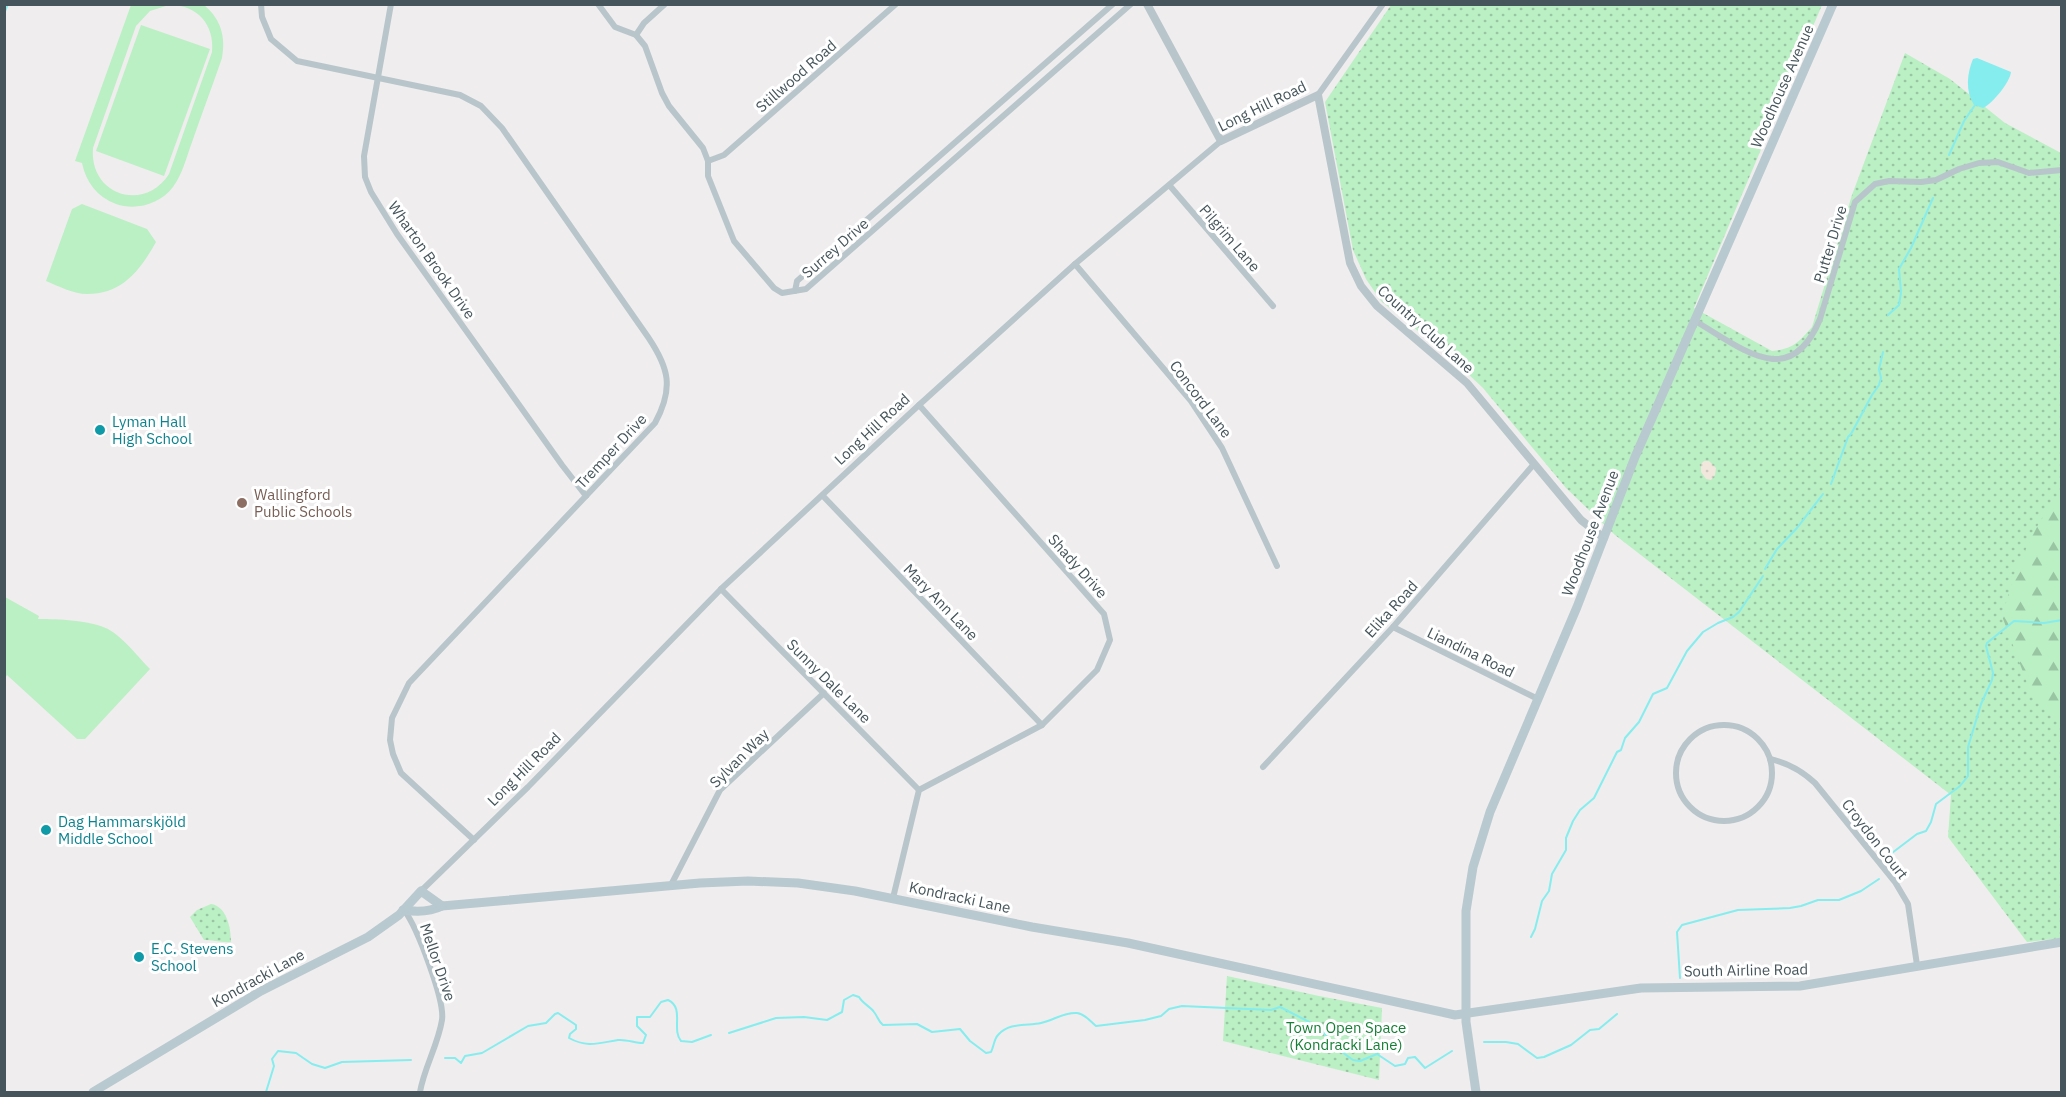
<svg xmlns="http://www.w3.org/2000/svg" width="2066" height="1097" font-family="'IBM Plex Sans',sans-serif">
	<defs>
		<pattern id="green-dots" width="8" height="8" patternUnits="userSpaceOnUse" patternTransform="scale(1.5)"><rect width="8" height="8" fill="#baf0c4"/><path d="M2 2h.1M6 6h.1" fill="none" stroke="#99c5a2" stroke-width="1.8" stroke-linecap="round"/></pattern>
		<pattern id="forest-firs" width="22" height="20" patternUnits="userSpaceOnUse" patternTransform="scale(1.5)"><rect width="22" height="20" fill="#baf0c4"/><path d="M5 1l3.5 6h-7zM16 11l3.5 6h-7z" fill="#99c5a2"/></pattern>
		<pattern id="sand-dots" width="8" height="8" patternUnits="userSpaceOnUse" patternTransform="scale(1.5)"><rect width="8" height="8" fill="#f2e7dd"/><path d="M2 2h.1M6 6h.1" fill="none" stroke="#d1c8c0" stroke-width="1.8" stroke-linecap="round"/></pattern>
	</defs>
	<rect width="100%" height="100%" fill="#f0edee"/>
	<!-- green -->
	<g fill="url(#green-dots)">
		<path d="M 1391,5 L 1822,5 L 1694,308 L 1772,351 C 1793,349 1798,343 1812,327 L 1852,195 L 1905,53 L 1950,79 L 2005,123 L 2061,153 L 2061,938 L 2027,942 L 1948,837 L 1951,795 L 1615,535 L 1566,488 L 1483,388 L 1449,356 L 1381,301 L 1366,279 L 1353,250 L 1325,102 Z"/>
		<path d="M 211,904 C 227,906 231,929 231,942 C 222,943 214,940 204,940 L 190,917 L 197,910 Z"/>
		<path d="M 1227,976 L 1319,996 L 1382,1008 L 1379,1080 L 1223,1041 Z"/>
	</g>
	<!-- forest -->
	<path fill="url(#forest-firs)" d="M 2061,495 L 2061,719 L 2053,715 L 2032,696 L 2002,616 L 2016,569 L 2040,521 Z"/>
	<!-- sand -->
	<path fill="url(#sand-dots)" d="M 1704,461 L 1709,461 L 1716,468 L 1715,475 L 1711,480 L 1706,479 L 1701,472 L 1701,464 Z"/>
	<!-- pitch -->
	<g fill="#baf0c4" fill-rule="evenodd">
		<path d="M 204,5 C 221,19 226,37 222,58 C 212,87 201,116 191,145 C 186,159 182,175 173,187 C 160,204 136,211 116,204 C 97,197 86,182 82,163 L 75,161 L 131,5 ZM 169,5 C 196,4 215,24 212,52 L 169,174 C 144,213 89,195 93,148 L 136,26 L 150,11 Z"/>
		<path d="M 141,25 L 210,49 L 164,176 L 96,151 Z"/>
		<path d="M 82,204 L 147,229 L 156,242 C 140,270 123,294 87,294 C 74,294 58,286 46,281 L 72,209 Z"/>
		<path d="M 5,597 L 39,616 L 38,619 C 58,619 90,620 108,629 C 124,638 137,656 150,669 L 85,739 L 77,739 L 7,675 L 5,678 Z"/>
	</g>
	<!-- water -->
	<path fill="#85edee" d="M 1977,58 L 2011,72 C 2010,82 1993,103 1983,108 L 1974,105 C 1965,91 1967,73 1973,59 Z"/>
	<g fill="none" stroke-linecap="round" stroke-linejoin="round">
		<!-- stream -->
		<g stroke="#85edee" stroke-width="2">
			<path d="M 4,14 L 8,4"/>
			<path d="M 1949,155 L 1964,121 L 1975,105"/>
			<path d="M 1888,315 L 1899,305 L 1901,292 L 1899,269 L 1911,248 L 1933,198"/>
			<path d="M 1831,484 L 1848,437 L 1851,434 L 1872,395 L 1879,385 L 1881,378 L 1879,369 L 1883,352"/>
			<path d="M 1765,569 L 1777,549 L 1797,528 L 1823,494"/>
			<path d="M 1888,856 L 1917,834 L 1926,831 L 1931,822 L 1936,804 L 1960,786 L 1968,776 L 1968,747 L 1981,704 L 1992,680 L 1993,673 L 1986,646 L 1987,643 L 2014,621 L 2044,623 L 2062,620"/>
			<path d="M 1531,937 L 1535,929 L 1542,901 L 1549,891 L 1552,874 L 1566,850 L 1566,838 L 1573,821 L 1580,810 L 1594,798 L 1617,752 L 1621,750 L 1625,738 L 1639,722 L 1653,694 L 1667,688 L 1687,651 L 1703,632 L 1718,623 L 1733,617 L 1739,612 L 1763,576"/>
			<path d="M 1680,978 L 1677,932 L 1682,925 L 1738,910 L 1790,908 L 1801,906 L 1818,900 L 1839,900 L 1861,891 L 1879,879"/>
			<path d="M 729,1033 L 776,1018 L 804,1017 L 827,1020 L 842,1012 L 844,1000 L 853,995 L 859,997 C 863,1004 870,1006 874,1012 C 878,1017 878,1021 883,1025 L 917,1024 L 932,1032 L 960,1029 L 970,1041 L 986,1053 L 991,1052 C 994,1046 994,1039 998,1035 C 1009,1022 1028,1026 1041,1023 C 1054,1020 1064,1012 1077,1013 C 1085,1014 1090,1021 1096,1026 L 1145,1020 L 1161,1016 L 1169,1009 L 1182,1006 L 1271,1010 L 1280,1007 L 1319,1027 L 1335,1047 L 1353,1060 L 1360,1061 L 1377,1054 L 1395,1066 L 1405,1064 L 1408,1058 L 1415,1057 L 1425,1068 L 1452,1051"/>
			<path d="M 1484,1042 L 1506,1042 L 1518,1044 L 1537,1058 L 1544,1057 L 1571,1045 L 1590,1030 L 1599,1029 L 1617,1014"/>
			<path d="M 445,1058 L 455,1058 L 461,1063 L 465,1056 L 482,1053 L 528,1026 L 546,1023 L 555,1014 L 558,1013 L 576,1025 L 576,1029 L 570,1034 L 569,1038 C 587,1048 599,1043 618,1040 C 626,1039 635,1043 643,1043 L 646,1035 L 637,1026 L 637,1017 L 650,1017 L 661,1002 L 668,1000 C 685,1008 671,1029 681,1041 L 692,1042 L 711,1035"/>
			<path d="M 266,1092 L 274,1066 L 272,1059 L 278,1051 L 296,1053 L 312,1064 L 325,1068 L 342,1062 L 411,1060"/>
		</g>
		<!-- minor -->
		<g stroke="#b8c6cb" stroke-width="6">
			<path d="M 261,4 L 262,17 L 271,39 L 297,61 L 460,95 L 481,106 L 502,128 L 648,337 C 669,368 674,388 655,423 L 409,683 L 392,718 L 390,740 L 393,754 L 401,773 L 474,840"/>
			<path d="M 391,4 L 364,156 L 365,177 L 371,192 L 397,234 L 562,465 L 586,496"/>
			<path d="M 598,4 L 615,27 L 636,35 L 645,46 L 662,93 L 669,106 L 703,148 L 708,161 L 708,176 L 734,241 L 774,288 L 782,293 L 806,289 L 1131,4"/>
			<path d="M 636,35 L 644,23 L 665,4"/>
			<path d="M 1318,95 L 1383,4"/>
			<path d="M 708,161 L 724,155 L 896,4"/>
			<path d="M 1170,186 L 1273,306"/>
			<path d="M 1075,264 L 1191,401 L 1222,448 L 1277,566"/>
			<path d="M 795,291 L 797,281 L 1113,4"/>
			<path d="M 1695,321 C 1742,348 1790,392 1820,319 L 1855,202 L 1875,184 L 1889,181 L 1921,182 L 1936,180 L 1959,169 L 1979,163 L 1998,162 L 2029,173 L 2062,170"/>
			<path d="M 823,496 L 1042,725"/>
			<path d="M 721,589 L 919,790"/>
			<path d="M 1393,627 L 1538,699"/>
			<circle cx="1724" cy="773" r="48"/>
			<path d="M 1770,759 C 1788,763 1801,770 1815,783 L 1895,882 L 1908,904 L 1917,965"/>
			<path d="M 1263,767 L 1393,627 L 1534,464"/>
			<path d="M 671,885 L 720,790 L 824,693"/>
			<path d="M 421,891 L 528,787 L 721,589 L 919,405 L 1075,264 L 1221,141"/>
			<path d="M 893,898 L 919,790 L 1042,725 L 1097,670 L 1110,640 L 1104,614 L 919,405"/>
			<path d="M 404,910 C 417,927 445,1000 442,1020 C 438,1045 424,1068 420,1092"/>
		</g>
		<!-- tertiary -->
		<path stroke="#b8c6cb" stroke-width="8" d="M 1147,4 L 1221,141 L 1318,95 L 1350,263 L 1361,286 L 1377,306 L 1467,383 L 1581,520 L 1604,538"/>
		<!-- secondary -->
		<g stroke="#b8c9d0" stroke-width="9">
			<path d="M 403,910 C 416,912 430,912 442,906 L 700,883 L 748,881 L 798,883 L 855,891 L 1032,927 L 1128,943 L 1455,1015 L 1641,988 L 1800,986 L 2062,942"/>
			<path d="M 93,1092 L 261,991 L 368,937 L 399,915 L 421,891 L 442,906"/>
			<path d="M 1476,1092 L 1466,1022 L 1466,911 L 1473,867 L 1490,812 L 1577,607 L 1635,457 L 1833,4"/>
		</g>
	</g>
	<!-- markers -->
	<g fill="#0f9aa8" stroke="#fff" stroke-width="2">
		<circle cx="100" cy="430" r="6"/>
		<circle cx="46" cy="830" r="6"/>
		<circle cx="139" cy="957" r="6"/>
	</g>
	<circle fill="#8d6e63" stroke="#fff" stroke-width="2" cx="242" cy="503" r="6"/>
	<g text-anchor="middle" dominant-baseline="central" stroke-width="6" stroke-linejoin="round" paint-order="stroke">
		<!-- street labels -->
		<g font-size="15" fill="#45555b" stroke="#fff">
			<text transform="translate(796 76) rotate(-41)">Stillwood Road</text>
			<text transform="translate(1782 86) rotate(-66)">Woodhouse Avenue</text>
			<text transform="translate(1262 106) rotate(-26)">Long Hill Road</text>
			<text transform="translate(1230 238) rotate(49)">Pilgrim Lane</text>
			<text transform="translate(1830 244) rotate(-73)">Putter Drive</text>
			<text transform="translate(835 248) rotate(-41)">Surrey Drive</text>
			<text transform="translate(432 260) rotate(55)">Wharton Brook Drive</text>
			<text transform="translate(1426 329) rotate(42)">Country Club Lane</text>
			<text transform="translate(1201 399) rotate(53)">Concord Lane</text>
			<text transform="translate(872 429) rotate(-43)">Long Hill Road</text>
			<text transform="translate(611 451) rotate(-47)">Tremper Drive</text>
			<text transform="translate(1590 533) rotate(-69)">Woodhouse Avenue</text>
			<text transform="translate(1078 566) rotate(48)">Shady Drive</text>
			<text transform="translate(941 602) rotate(46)">Mary Ann Lane</text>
			<text transform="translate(1391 609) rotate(-48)">Elika Road</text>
			<text transform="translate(1471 652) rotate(26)">Liandina Road</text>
			<text transform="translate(829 681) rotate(45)">Sunny Dale Lane</text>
			<text transform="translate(739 758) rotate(-45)">Sylvan Way</text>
			<text transform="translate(524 769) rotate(-45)">Long Hill Road</text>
			<text transform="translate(1875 839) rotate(52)">Croydon Court</text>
			<text transform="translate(960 897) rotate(12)">Kondracki Lane</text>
			<text transform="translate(438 962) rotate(71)">Mellor Drive</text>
			<text transform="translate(1746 970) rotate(-1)">South Airline Road</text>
			<text transform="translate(258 978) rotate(-29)">Kondracki Lane</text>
		</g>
		<!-- culture labels -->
		<g font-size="15" fill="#0d838f" stroke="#fff" text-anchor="start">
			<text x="112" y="421">Lyman Hall<tspan x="112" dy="17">High School</tspan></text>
			<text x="58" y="821">Dag Hammarskjöld<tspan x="58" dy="17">Middle School</tspan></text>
			<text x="151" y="948">E.C. Stevens<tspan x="151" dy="17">School</tspan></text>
		</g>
		<!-- education labels -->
		<g font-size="15" fill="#785e54" stroke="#fff" text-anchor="start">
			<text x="254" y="494">Wallingford<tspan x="254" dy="17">Public Schools</tspan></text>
		</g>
		<!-- park labels -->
		<g font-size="15" fill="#147f34" stroke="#fff">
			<text x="1346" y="1027">Town Open Space<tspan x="1346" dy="17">(Kondracki Lane)</tspan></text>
		</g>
	</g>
	<!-- border -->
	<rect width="2066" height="1097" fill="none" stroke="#45555b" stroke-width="12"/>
</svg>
